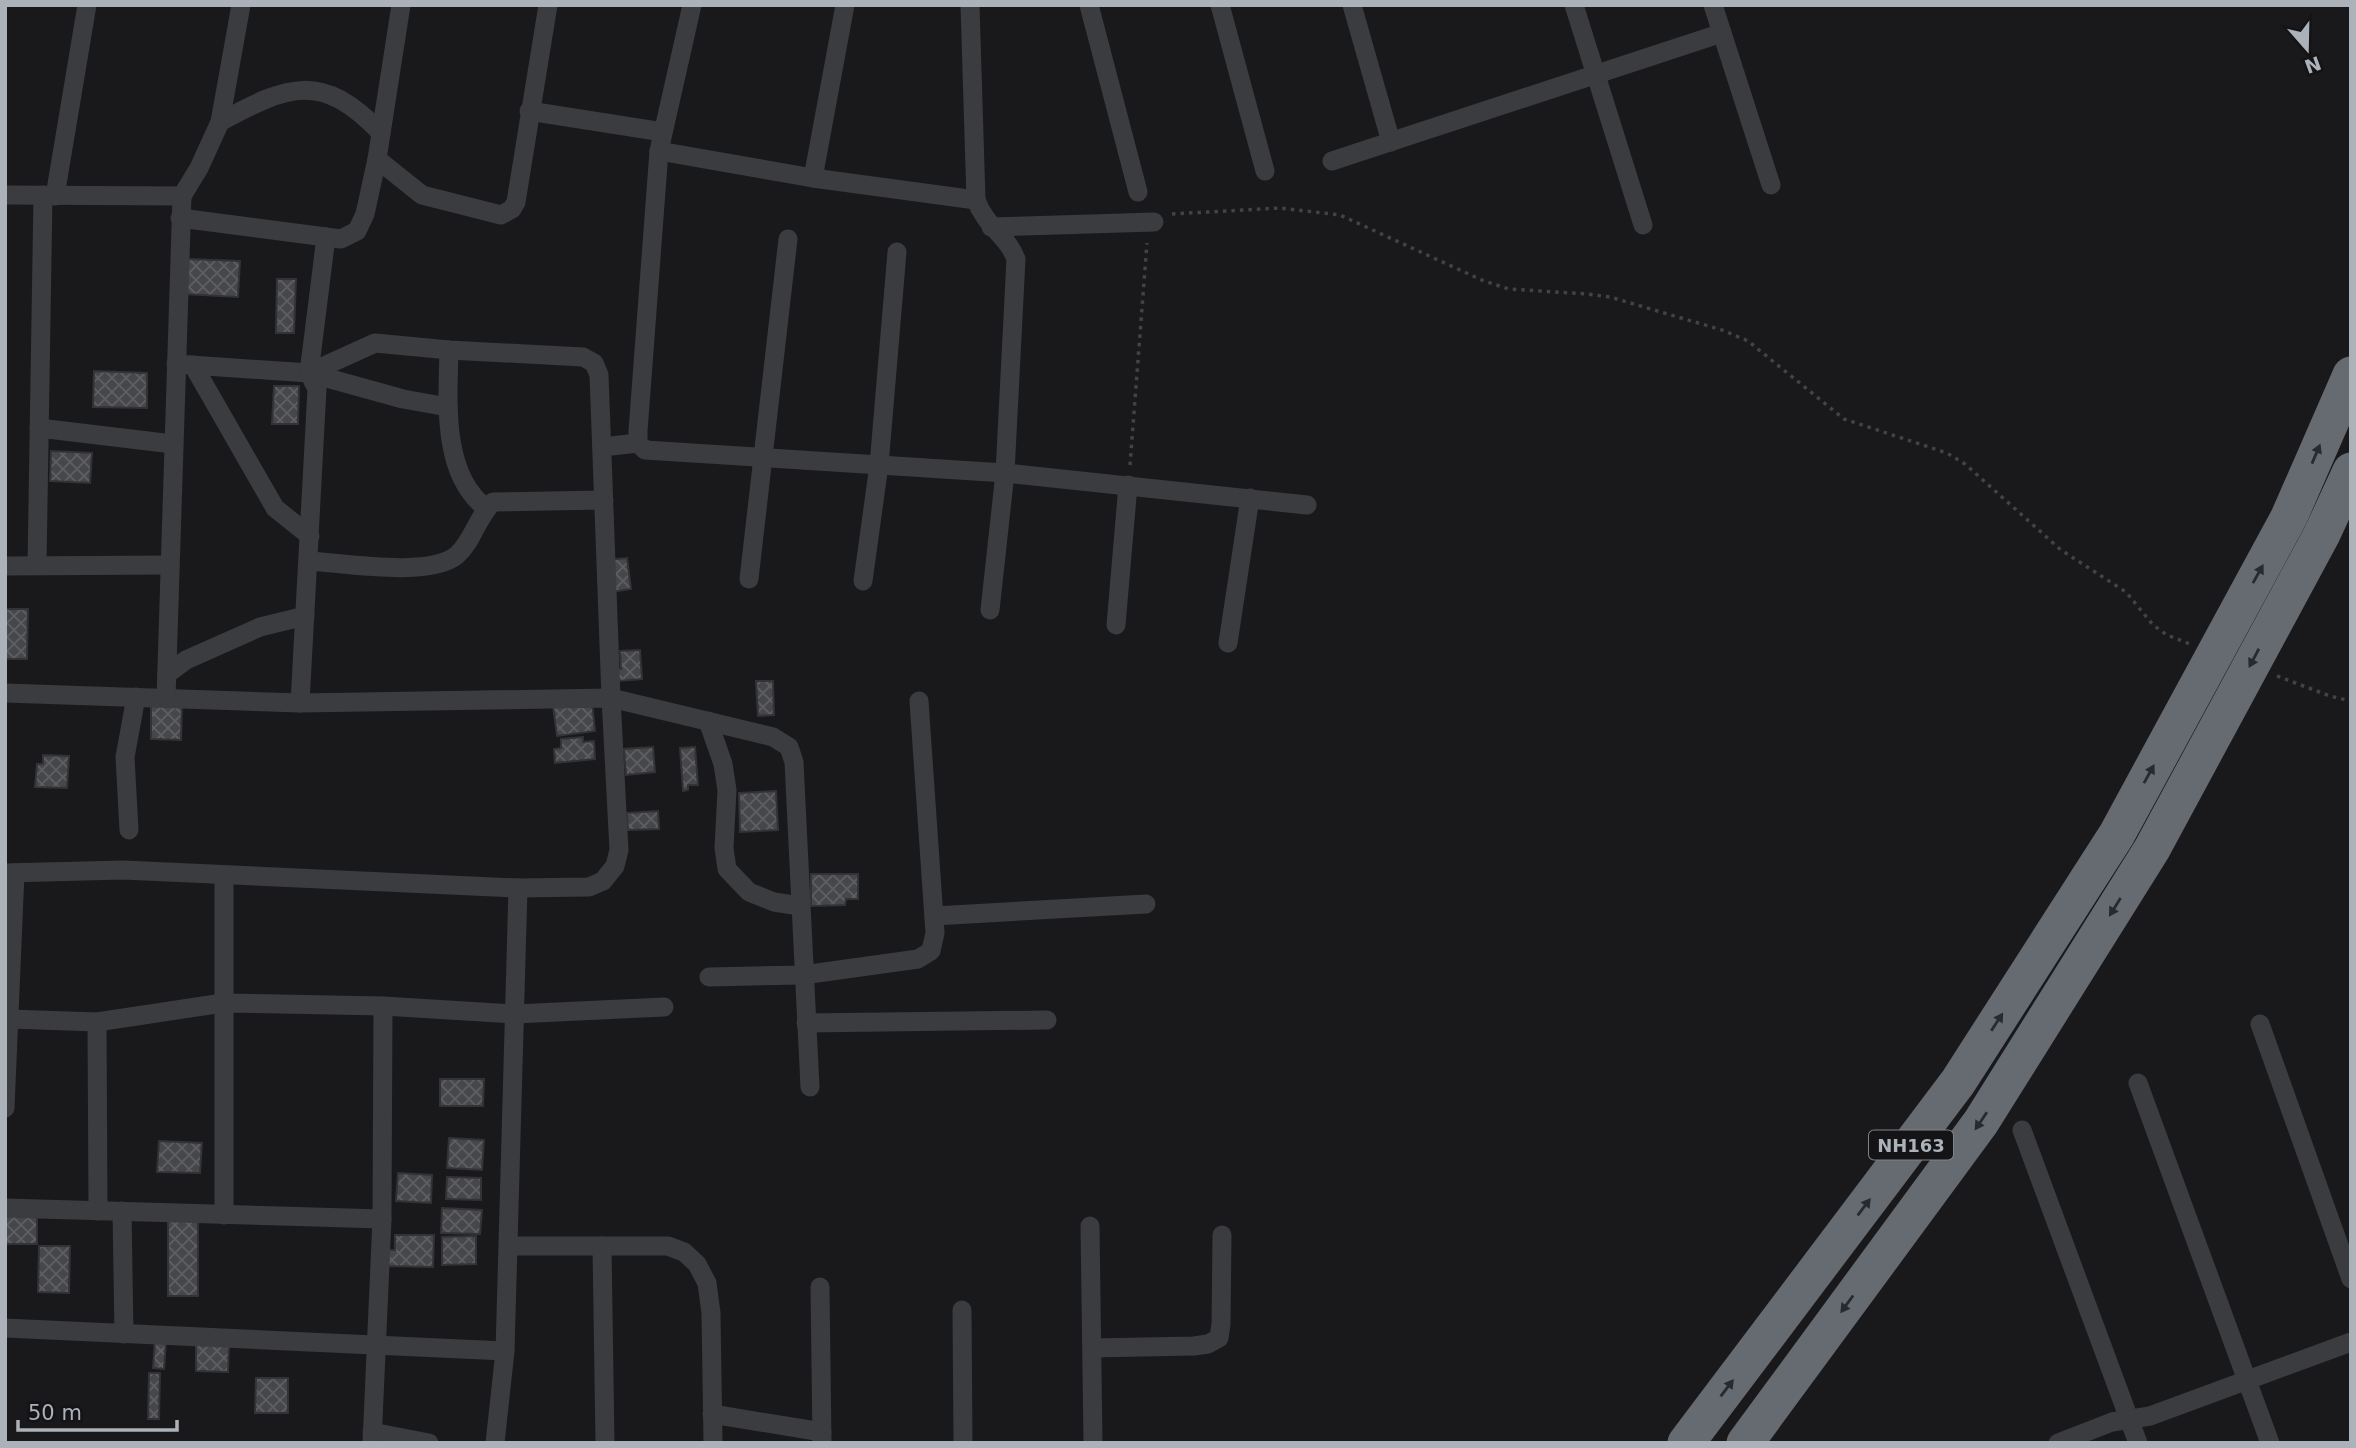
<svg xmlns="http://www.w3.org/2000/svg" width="2356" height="1448" font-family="'DejaVu Sans',sans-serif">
	<defs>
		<pattern id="building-cross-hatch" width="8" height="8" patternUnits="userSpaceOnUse" patternTransform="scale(1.75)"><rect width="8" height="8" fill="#46474b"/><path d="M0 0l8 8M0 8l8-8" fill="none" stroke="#5e5f63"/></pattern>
	</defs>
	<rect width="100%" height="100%" fill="#19191b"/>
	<!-- building -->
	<g fill="url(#building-cross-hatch)" stroke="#333337" stroke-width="2">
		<path d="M 187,259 L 240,261 L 238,297 L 185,294 Z"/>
		<path d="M 277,279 L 296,279 L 294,333 L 276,333 Z"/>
		<path d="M 94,371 L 147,373 L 147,408 L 93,407 Z"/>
		<path d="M 274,386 L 299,386 L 298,424 L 272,424 Z"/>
		<path d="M 51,451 L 92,453 L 90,483 L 50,481 Z"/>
		<path d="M 627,558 L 631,589 L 611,592 L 607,560 Z"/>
		<path d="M 5,609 L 28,609 L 27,659 L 5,659 Z"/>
		<path d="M 640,650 L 642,679 L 618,681 L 618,669 L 621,669 L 620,651 Z"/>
		<path d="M 756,681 L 773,681 L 774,715 L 758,716 Z"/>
		<path d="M 592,702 L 595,731 L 557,736 L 553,706 Z"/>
		<path d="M 151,705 L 182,706 L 181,740 L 151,739 Z"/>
		<path d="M 583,737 L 583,742 L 594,741 L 595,759 L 555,763 L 554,749 L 561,748 L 561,739 Z"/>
		<path d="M 653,747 L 655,772 L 626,775 L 624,749 Z"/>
		<path d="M 695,747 L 698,785 L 688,785 L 688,790 L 683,791 L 680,748 Z"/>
		<path d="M 43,755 L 69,756 L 67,788 L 35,787 L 37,764 L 43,764 Z"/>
		<path d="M 776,791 L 778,830 L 740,832 L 739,793 Z"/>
		<path d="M 658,811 L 659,829 L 628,830 L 627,813 Z"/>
		<path d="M 811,874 L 858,874 L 858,899 L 846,899 L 845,905 L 811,906 Z"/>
		<path d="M 440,1079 L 484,1079 L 483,1106 L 440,1106 Z"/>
		<path d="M 449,1138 L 484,1140 L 482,1170 L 447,1168 Z"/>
		<path d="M 159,1141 L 202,1143 L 200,1173 L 157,1172 Z"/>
		<path d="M 398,1173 L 432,1175 L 431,1203 L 396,1201 Z"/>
		<path d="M 447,1177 L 481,1178 L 481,1200 L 446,1199 Z"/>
		<path d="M 442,1208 L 482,1210 L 480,1234 L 441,1233 Z"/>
		<path d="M 6,1213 L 37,1214 L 37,1244 L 6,1244 Z"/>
		<rect x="168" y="1219" width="30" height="77"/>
		<path d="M 395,1235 L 434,1235 L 433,1267 L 386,1266 L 387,1250 L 395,1250 Z"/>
		<path d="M 476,1236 L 476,1264 L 442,1265 L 442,1237 Z"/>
		<path d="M 39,1246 L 70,1246 L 69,1293 L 38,1292 Z"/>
		<path d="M 155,1340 L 166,1341 L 164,1369 L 153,1368 Z"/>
		<path d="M 196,1342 L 229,1344 L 228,1372 L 196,1371 Z"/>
		<path d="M 149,1373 L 160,1373 L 159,1419 L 148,1419 Z"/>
		<path d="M 256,1378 L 288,1378 L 288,1413 L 255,1413 Z"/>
	</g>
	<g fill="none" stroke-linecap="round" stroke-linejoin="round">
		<!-- path -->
		<g stroke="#404347" stroke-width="3.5" stroke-dasharray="3.5 5" stroke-linecap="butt">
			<path d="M 1172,214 L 1280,208 L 1340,215 L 1484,281 L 1509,289 L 1587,294 L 1610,297 L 1722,330 L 1748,341 L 1844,419 L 1947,453 L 1965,464 L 2061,550 L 2126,592 L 2153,625 L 2167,635 L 2190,644"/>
			<path d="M 1130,465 L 1147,243"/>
			<path d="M 2277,676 L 2330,696 L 2351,701"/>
		</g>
		<!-- street -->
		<g stroke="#3a3c40" stroke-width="19">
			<path d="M 692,5 L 659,151 L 638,431 L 638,443 L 645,450 L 1005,473 L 1307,505"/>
			<path d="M 970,5 L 976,200 C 986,227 1007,235 1016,259 L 1005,473 L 990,610"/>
			<path d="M 1089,5 L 1138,192"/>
			<path d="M 1220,5 L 1265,171"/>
			<path d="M 1352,5 L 1391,142"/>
			<path d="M 1574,5 L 1643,225"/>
			<path d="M 1713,5 L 1771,185"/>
			<path d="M 529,111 L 663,132"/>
			<path d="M 220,122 C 288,85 322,71 381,133"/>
			<path d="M 659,151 L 813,178 L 976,200"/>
			<path d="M 377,159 L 422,195 L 501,215 L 512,209 L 516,202 L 548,5"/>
			<path d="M 1332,161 L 1722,33"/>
			<path d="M 813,178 L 845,5"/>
			<path d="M 5,195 L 182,196 L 199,168 L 220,122 L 241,5"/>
			<path d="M 55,196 L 87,5"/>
			<path d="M 180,218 L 341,239 L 357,231 L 365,214 L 377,159 L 401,5"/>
			<path d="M 991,227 L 1154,222"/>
			<path d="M 449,350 C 448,400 441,474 486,508"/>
			<path d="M 176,364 L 309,373 L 317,389 L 300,703"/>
			<path d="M 193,365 L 275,508 L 310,536"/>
			<path d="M 309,373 L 403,399 L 448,407"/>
			<path d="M 309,373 L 326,237"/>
			<path d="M 39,428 L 173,444"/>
			<path d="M 602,447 L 638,443"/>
			<path d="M 309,561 C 344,563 430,578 457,555 C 473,541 477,517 493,502 L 604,500"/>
			<path d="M 37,565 L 43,195"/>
			<path d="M 5,566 L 170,565"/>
			<path d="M 749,579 L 788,239"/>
			<path d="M 863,581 L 879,465 L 897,252"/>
			<path d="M 1116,625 L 1128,485"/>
			<path d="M 1228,643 L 1250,498"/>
			<path d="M 167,674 L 186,660 L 260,627 L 305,616"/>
			<path d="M 5,693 L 300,703 L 611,698 L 773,737 L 789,747 L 794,762 L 810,1087"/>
			<path d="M 166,698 L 182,196"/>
			<path d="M 708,721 L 723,764 L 727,790 L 724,848 L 727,869 L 749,892 L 774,902 L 800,906"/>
			<path d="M 129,830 L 125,757 L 136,697"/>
			<path d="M 5,873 L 123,870 L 518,888 L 589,887 L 603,881 L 615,866 L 619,850 L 611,698 L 599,375 L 594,363 L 583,357 L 449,350 L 375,343 L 309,373"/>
			<path d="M 224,876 L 224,1215"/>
			<path d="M 934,916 L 1146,904"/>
			<path d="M 709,977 L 803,975 L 918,959 L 931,951 L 935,933 L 919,701"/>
			<path d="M 9,1019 L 97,1022 L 223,1003 L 383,1006 L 515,1014 L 664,1007"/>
			<path d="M 97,1022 L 98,1211"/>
			<path d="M 806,1023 L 1047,1020"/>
			<path d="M 2260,1024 L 2351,1279"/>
			<path d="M 2138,1083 L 2270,1443"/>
			<path d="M 5,1108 L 15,873"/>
			<path d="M 2022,1130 L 2138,1443"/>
			<path d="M 5,1208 L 382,1219"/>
			<path d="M 122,1211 L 124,1334"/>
			<path d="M 1090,1226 L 1093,1443"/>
			<path d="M 509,1246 L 668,1246 L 684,1252 L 697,1264 L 707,1283 L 711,1313 L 713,1443"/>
			<path d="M 602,1246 L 605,1443"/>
			<path d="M 820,1287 L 822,1443"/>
			<path d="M 962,1310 L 963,1443"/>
			<path d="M 5,1328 L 505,1351"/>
			<path d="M 1092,1348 L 1194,1346 L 1208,1344 L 1219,1338 L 1221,1324 L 1222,1235"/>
			<path d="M 712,1414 L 822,1432"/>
			<path d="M 372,1432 L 429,1443"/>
			<path d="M 372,1443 L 382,1219 L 383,1006"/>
			<path d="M 495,1443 L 505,1351 L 518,888"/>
			<path d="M 2058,1443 L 2112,1422 L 2150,1416 L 2351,1342"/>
		</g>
		<!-- highway -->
		<g stroke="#666a71" stroke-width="37">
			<path d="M 1686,1443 L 1958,1082 L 2117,834 L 2289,517 L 2351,375"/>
			<path d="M 1745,1443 L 1981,1122 L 2152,849 L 2322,534 L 2351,471"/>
		</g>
	</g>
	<!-- one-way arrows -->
	<defs><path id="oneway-solid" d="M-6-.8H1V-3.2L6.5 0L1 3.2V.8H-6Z" transform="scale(1.75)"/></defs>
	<g fill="#282a2d">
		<use href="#oneway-solid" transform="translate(2316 454) rotate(-67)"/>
		<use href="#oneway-solid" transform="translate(2258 574) rotate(-61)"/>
		<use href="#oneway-solid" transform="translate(2254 658) rotate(118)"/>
		<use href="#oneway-solid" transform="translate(2149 774) rotate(-61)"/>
		<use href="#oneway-solid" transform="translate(2115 907) rotate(122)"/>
		<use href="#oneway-solid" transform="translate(1997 1022) rotate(-57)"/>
		<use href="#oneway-solid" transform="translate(1981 1121) rotate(124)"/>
		<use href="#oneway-solid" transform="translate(1864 1207) rotate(-53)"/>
		<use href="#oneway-solid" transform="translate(1847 1304) rotate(126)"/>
		<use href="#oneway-solid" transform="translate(1727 1388) rotate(-53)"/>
	</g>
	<g text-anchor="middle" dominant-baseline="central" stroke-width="7" stroke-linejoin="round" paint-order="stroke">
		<!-- shield labels -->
		<rect fill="#141416" stroke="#7e8389" stroke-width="2" x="1869" y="1130.5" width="84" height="29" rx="5"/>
		<g font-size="18" font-weight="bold" fill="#acb2ba">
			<text x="1911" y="1145">NH163</text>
		</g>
	</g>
	<!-- border -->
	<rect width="2356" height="1448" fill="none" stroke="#acb2ba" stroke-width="14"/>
	<!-- north arrow -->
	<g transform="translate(2307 49) rotate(160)" stroke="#141416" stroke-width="5" paint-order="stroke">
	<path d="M0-5L12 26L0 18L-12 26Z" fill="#acb2ba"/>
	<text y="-10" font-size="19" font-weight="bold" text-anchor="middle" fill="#acb2ba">N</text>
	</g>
	<!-- scale -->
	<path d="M18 1420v10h159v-10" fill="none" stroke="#acb2ba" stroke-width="3.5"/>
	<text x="28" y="1420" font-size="21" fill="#acb2ba" stroke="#141416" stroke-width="5" paint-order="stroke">50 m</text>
</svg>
